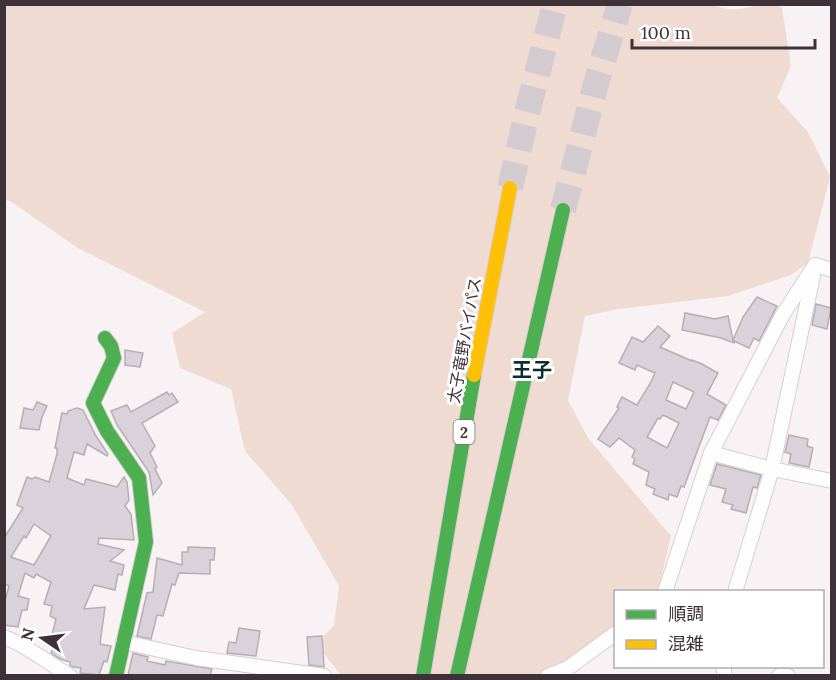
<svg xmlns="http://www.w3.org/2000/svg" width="836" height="680" font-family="Lora,'Noto Sans JP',serif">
	<rect width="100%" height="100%" fill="#f8f2f5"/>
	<!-- green -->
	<path fill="#f0dbd3" d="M 5,4 L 706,4 C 716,6 730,11 740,9 C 754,7 768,0 782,8 L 791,66 L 777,98 L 808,132 L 830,177 L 808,263 L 791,275 L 728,296 L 619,309 L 585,316 L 568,400 L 588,438 L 671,536 L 658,591 L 616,592 L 615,626 L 570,659 L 540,676 L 341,675 L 316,644 L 334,625 L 339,586 L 292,505 L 245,451 L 231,389 L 180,368 L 172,333 L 205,312 L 78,248 L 10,201 L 5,200 Z"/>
	<!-- building -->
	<g fill="#dad2db" stroke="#b5aeb5" stroke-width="1.5" fill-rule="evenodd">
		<path d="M 757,297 L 777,306 L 759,341 L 754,338 L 749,348 L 734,341 L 734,343 L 721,338 L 682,330 L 685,313 L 715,319 L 728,316 L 733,340 L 743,317 Z"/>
		<path d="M 816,304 L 831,308 L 827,329 L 812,325 Z"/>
		<path d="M 658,326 L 670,336 L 660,347 L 692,361 L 692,360 L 702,364 L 718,373 L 707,394 L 726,405 L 718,420 L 710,417 L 684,487 L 681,486 L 677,497 L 669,494 L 668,500 L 653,494 L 655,489 L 646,485 L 649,472 L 633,464 L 635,459 L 632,457 L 635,450 L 619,438 L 610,447 L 598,439 L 619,408 L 617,407 L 622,397 L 637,405 L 651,382 L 655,373 L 637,365 L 635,370 L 619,363 L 632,337 L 643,342 ZM 673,382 L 694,392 L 686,409 L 666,400 ZM 663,415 L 679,423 L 667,448 L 647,437 L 658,418 L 660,419 Z"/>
		<path d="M 125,350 L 143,353 L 140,367 L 125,365 Z"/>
		<path d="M 167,392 L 169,395 L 172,393 L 178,402 L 142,423 L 155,446 L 150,453 L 157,467 L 155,469 L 162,483 L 153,495 L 149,472 L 117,425 L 111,411 L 127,405 L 131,412 Z"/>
		<path d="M 37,402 L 47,406 L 42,417 L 39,430 L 20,428 L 24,408 L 33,410 Z"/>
		<path d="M 77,408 L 83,410 L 96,436 L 108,454 L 107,456 L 87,444 L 84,455 L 74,452 L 67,478 L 84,485 L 86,479 L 117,487 L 124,477 L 127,482 L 129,500 L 125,506 L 131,514 L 134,540 L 99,538 L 98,544 L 124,550 L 110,561 L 124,565 L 122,575 L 118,574 L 115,590 L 94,585 L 84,609 L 105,607 L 100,644 L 111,646 L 107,662 L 104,661 L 99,675 L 80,673 L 81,668 L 73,667 L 70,665 L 70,662 L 60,659 L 51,653 L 55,644 L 50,643 L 56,619 L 50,616 L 52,606 L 44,604 L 51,582 L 36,574 L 34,578 L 25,573 L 18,596 L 29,599 L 27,610 L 22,610 L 18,627 L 4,625 L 4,604 L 9,586 L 4,584 L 4,538 L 23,508 L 17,505 L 27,477 L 32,479 L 35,477 L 49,482 L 57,454 L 57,448 L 55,448 L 62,413 L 67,414 L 68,411 ZM 34,524 L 51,536 L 34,565 L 11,557 L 24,536 L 26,538 Z"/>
		<path d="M 789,435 L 808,439 L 807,446 L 813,448 L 809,467 L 789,463 L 791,454 L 785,452 Z"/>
		<path d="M 717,464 L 761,475 L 757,488 L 753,487 L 746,513 L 731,509 L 733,505 L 722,502 L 726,489 L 710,485 Z"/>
		<path d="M 188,547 L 215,548 L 214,560 L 210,560 L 210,574 L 179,573 L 175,585 L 172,584 L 163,616 L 157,615 L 151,639 L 137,636 L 147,593 L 153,592 L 157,558 L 182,565 L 182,552 L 188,552 Z"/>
		<path d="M 239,628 L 260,631 L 256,656 L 227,653 L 229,642 L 236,643 Z"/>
		<path d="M 322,636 L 324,667 L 309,665 L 307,637 Z"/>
		<path d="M 133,653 L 148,657 L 147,661 L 165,665 L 166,661 L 212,669 L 210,675 L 128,675 Z"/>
	</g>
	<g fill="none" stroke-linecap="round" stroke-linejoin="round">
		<!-- highway-tunnel -->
		<g stroke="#d3cbcf" stroke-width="26" stroke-dasharray="26 13" stroke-linecap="butt">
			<path d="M 510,188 L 526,117 L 555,4"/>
			<path d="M 563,210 L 597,80 L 620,4"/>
		</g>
		<defs>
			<g id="street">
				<path d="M 815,265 L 832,270"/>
				<path d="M 711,453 L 772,469 L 832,481"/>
				<path d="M 665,592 L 711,453 L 782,316 L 815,265"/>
				<path d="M 735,592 L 772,469 L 813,276"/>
				<path d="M 4,637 C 28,646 48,663 70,676"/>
				<path d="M 123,642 L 196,658 L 324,676"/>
				<path d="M 723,666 L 725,676"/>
				<path d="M 548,676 L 568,668 L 616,633"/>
				<path d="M 779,676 L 788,676"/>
			</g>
			<g id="fast">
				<path d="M 105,338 L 111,346 L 114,358 L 93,403 L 107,431 L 139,478 L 146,542 L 116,676"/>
				<path d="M 423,676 L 474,375"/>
				<path d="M 457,676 L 563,210"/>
			</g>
			<path id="slow" d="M 474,375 L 510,188"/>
		</defs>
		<!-- street casing -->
		<use href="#street" stroke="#d8cdd3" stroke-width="16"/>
		<!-- fast casing -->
		<use href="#fast" stroke="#d8cdd3" stroke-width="16"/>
		<!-- slow casing -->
		<use href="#slow" stroke="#d8cdd3" stroke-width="16"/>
		<!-- street -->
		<use href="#street" stroke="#fefdfe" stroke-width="14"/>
		<!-- fast -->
		<use href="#fast" stroke="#4caf50" stroke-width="14"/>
		<!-- slow -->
		<use href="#slow" stroke="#ffc107" stroke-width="14"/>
	</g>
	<g text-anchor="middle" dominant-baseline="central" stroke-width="6" stroke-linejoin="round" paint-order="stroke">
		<!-- shield labels -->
		<rect fill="#fff" stroke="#796f74" stroke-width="1.5" x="453.5" y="420" width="21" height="24" rx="4.5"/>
		<g font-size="15" font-weight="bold" fill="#3f3138">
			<text x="464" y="432">2</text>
		</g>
		<!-- street labels -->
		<g font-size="16" fill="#3f3138" stroke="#fff">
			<text transform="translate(464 340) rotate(-80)">太子竜野バイパス</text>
		</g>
		<!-- quarter labels -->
		<g font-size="20" font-weight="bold" fill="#0c2f2e" stroke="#fff">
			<text x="532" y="369">王子</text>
		</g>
	</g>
	<!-- border -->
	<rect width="836" height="680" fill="none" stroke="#3f3138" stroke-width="12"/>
	<!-- legend -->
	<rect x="614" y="590" width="210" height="78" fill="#ffffff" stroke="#b2adaf" stroke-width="1.5"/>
	<rect x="626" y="610" width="30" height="9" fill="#4caf50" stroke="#b2adaf" stroke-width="1.5"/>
	<text x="668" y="620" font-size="18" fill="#3f3138">順調</text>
	<rect x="626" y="640" width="30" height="9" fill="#ffc107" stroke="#b2adaf" stroke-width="1.5"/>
	<text x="668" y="650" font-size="18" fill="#3f3138">混雑</text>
	<!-- north arrow -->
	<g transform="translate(42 638) rotate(284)" stroke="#ffffff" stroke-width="4.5" paint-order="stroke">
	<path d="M0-4.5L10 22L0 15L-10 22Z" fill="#3f3138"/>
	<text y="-9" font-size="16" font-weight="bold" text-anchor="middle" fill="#3f3138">N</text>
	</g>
	<!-- scale -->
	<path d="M632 39v9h183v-9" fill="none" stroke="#3f3138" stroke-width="3"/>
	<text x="641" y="39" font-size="18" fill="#3f3138" stroke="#ffffff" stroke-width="4.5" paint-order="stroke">100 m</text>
</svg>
